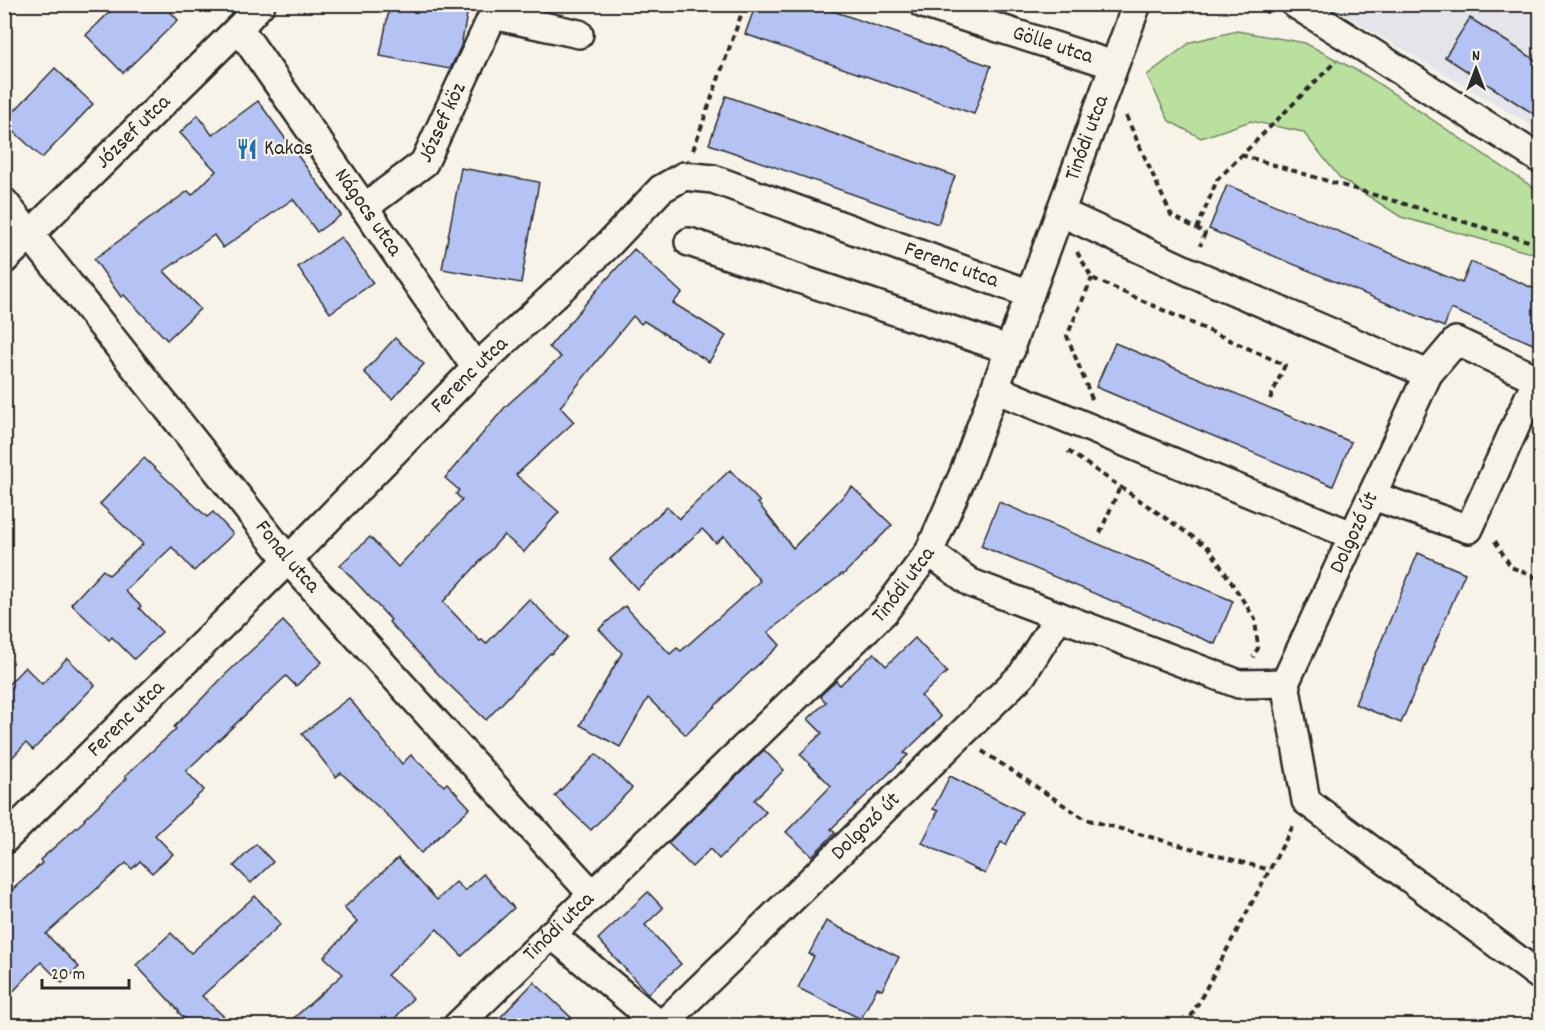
<svg xmlns="http://www.w3.org/2000/svg" width="1545" height="1030" font-family="Dekko,sans-serif">
	<rect width="100%" height="100%" fill="#f7f3e8"/>
	<filter id="ink" filterUnits="userSpaceOnUse"><feTurbulence type="fractalNoise" baseFrequency=".0167" numOctaves="2"/><feDisplacementMap in="SourceGraphic" scale="12" xChannelSelector="R" yChannelSelector="G"/><feConvolveMatrix kernelMatrix="1 2 1 2 8 2 1 2 1" color-interpolation-filters="sRGB"/></filter>
	<g filter="url(#ink)">
		<!-- built -->
		<path fill="#e3e5eb" d="M 1328,5 L 1540,5 L 1540,131 Z"/>
		<!-- green -->
		<path fill="#b9e19d" stroke="#728664" stroke-width="1.5" d="M 1237,31 L 1305,43 L 1367,76 L 1540,192 L 1540,253 L 1527,252 L 1401,217 L 1340,178 L 1303,132 L 1251,121 L 1201,138 L 1169,121 L 1147,75 L 1191,42 Z"/>
		<!-- building -->
		<g fill="#b4c3f3" stroke="#2b2b2b" stroke-width="1.5">
			<path d="M 118,4 L 163,4 L 178,20 L 123,73 L 86,35 Z"/>
			<path d="M 390,4 L 469,4 L 461,46 L 450,69 L 380,56 Z"/>
			<path d="M 756,4 L 813,4 L 991,66 L 974,114 L 745,34 Z"/>
			<path d="M 1470,18 L 1540,63 L 1540,118 L 1445,57 Z"/>
			<path d="M 55,68 L 93,104 L 42,158 L 4,122 Z"/>
			<path d="M 726,96 L 955,176 L 938,224 L 709,144 Z"/>
			<path d="M 258,101 L 341,215 L 317,232 L 293,199 L 223,248 L 214,235 L 164,271 L 200,309 L 167,340 L 124,295 L 121,297 L 94,259 L 188,191 L 192,195 L 216,171 L 180,133 L 198,115 L 212,135 Z"/>
			<path d="M 461,168 L 539,182 L 521,283 L 442,269 Z"/>
			<path d="M 1227,185 L 1462,283 L 1471,262 L 1540,291 L 1540,347 L 1451,309 L 1444,327 L 1209,229 Z"/>
			<path d="M 341,237 L 373,283 L 330,313 L 298,267 Z"/>
			<path d="M 634,249 L 682,293 L 673,303 L 726,336 L 709,362 L 644,321 L 641,324 L 633,316 L 560,407 L 574,422 L 516,475 L 559,512 L 524,552 L 504,535 L 443,602 L 480,641 L 482,640 L 486,644 L 529,599 L 568,637 L 551,654 L 550,653 L 486,720 L 442,678 L 389,622 L 391,620 L 340,565 L 370,537 L 398,567 L 462,500 L 456,494 L 459,490 L 445,478 L 506,406 L 561,357 L 549,347 L 597,290 Z"/>
			<path d="M 395,338 L 424,364 L 392,399 L 364,372 Z"/>
			<path d="M 1115,343 L 1351,442 L 1333,486 L 1096,387 Z"/>
			<path d="M 144,458 L 207,517 L 213,512 L 233,534 L 194,571 L 172,547 L 125,591 L 141,606 L 139,608 L 162,632 L 134,659 L 112,637 L 109,640 L 71,604 L 103,570 L 109,575 L 143,544 L 100,504 Z"/>
			<path d="M 730,470 L 760,502 L 758,503 L 793,548 L 852,487 L 892,525 L 843,575 L 842,574 L 768,632 L 780,645 L 739,682 L 686,735 L 648,698 L 620,747 L 580,725 L 622,653 L 599,629 L 625,606 L 670,654 L 677,648 L 681,651 L 760,581 L 724,536 L 716,543 L 702,529 L 637,589 L 610,559 L 667,507 L 679,519 Z"/>
			<path d="M 999,502 L 1233,601 L 1215,644 L 981,546 Z"/>
			<path d="M 1418,553 L 1465,573 L 1401,723 L 1355,704 Z"/>
			<path d="M 283,621 L 322,662 L 296,686 L 286,676 L 186,771 L 204,790 L 155,835 L 173,854 L 152,873 L 140,861 L 132,869 L 126,863 L 46,934 L 79,967 L 62,983 L 41,962 L 4,1001 L 4,897 L 42,863 L 40,860 L 85,820 L 84,819 L 127,778 L 125,776 L 176,729 L 174,727 L 227,673 Z"/>
			<path d="M 915,638 L 947,672 L 921,696 L 941,717 L 904,753 L 908,755 L 831,829 L 835,833 L 812,856 L 786,832 L 831,786 L 800,754 L 822,733 L 808,719 L 826,702 L 820,696 L 836,681 L 840,685 L 874,653 L 886,666 Z"/>
			<path d="M 67,658 L 95,685 L 33,750 L 26,743 L 4,766 L 4,689 L 25,667 L 42,684 Z"/>
			<path d="M 349,698 L 402,764 L 411,755 L 444,786 L 447,783 L 470,808 L 421,853 L 387,815 L 341,773 L 336,777 L 302,734 Z"/>
			<path d="M 764,750 L 784,770 L 754,800 L 766,812 L 719,859 L 710,849 L 692,867 L 668,843 Z"/>
			<path d="M 596,754 L 632,788 L 591,830 L 555,796 Z"/>
			<path d="M 950,776 L 1022,812 L 1006,845 L 1001,842 L 985,874 L 922,843 L 938,811 L 933,809 Z"/>
			<path d="M 256,844 L 273,862 L 251,883 L 234,866 Z"/>
			<path d="M 398,858 L 437,900 L 456,882 L 465,891 L 483,874 L 514,908 L 462,956 L 437,929 L 387,975 L 413,998 L 388,1026 L 285,1026 L 343,974 L 324,957 L 357,922 L 344,908 Z"/>
			<path d="M 648,892 L 663,908 L 645,925 L 681,964 L 648,994 L 598,939 Z"/>
			<path d="M 255,896 L 281,924 L 202,996 L 234,1026 L 192,1026 L 178,1012 L 179,1011 L 136,965 L 171,933 L 191,953 Z"/>
			<path d="M 826,921 L 899,957 L 882,990 L 877,988 L 861,1019 L 798,988 L 814,956 L 809,954 Z"/>
			<path d="M 534,982 L 580,1026 L 492,1026 Z"/>
		</g>
		<g fill="none" stroke-linecap="round" stroke-linejoin="round">
			<defs>
				<g id="street">
					<path id="s1" d="M 923,4 L 1114,65"/>
					<path d="M 1295,4 L 1540,159"/>
					<path d="M 493,15 L 579,34"/>
					<path id="s2" d="M 239,28 L 476,368"/>
					<path id="s3" d="M 4,202 L 288,560 L 593,895"/>
					<path id="s4" d="M 365,207 L 424,163 L 493,15 L 495,4"/>
					<path d="M 1060,212 L 1190,272 L 1428,374 L 1285,683 L 1306,801 L 1540,976"/>
					<path d="M 689,242 L 1011,350"/>
					<path id="s5" d="M 4,260 L 239,28 L 261,4"/>
					<path d="M 995,389 L 1354,536"/>
					<path d="M 1373,496 L 1469,529 L 1537,379 L 1456,341 L 1428,374"/>
					<path d="M 929,552 L 971,583 L 1239,684 L 1285,683"/>
					<path id="s6" d="M 4,840 L 288,560 L 476,368 L 607,246 L 661,189 L 684,176 L 713,179 L 1030,294"/>
					<path d="M 551,934 L 661,1026"/>
					<path id="s7" d="M 457,1026 L 885,611 L 929,552 L 963,475 L 1137,4"/>
					<path id="s8" d="M 661,1026 L 1022,675 L 1059,616"/>
				</g>
			</defs>
			<!-- street casing -->
			<use href="#street" stroke="#2b2b2b" stroke-width="32"/>
			<!-- path -->
			<g stroke="#2b2b2b" stroke-width="4" stroke-dasharray="6 4.5" stroke-linecap="butt">
				<path d="M 1254,4 L 1269,13"/>
				<path d="M 1126,116 L 1171,215 L 1205,233 L 1200,246"/>
				<path d="M 693,150 L 745,4"/>
				<path d="M 1241,155 L 1535,243 L 1540,241"/>
				<path d="M 1197,229 L 1217,180 L 1336,61"/>
				<path d="M 1077,252 L 1092,278 L 1285,365 L 1270,399"/>
				<path d="M 1092,399 L 1067,336 L 1092,278"/>
				<path d="M 1068,451 L 1209,548 L 1255,619 L 1258,648 L 1253,657"/>
				<path d="M 1100,533 L 1120,487"/>
				<path d="M 1495,541 L 1511,567 L 1540,579"/>
				<path d="M 982,751 L 1085,819 L 1270,870"/>
				<path d="M 1186,1026 L 1293,826"/>
			</g>
			<!-- street -->
			<use href="#street" stroke="#f7f3e8" stroke-width="27"/>
		</g>
	</g>
	<!-- icons -->
	<defs>
		<symbol id="restaurant-bare" viewBox="-9 -9 18 18"><path d="M-5-6h1v4h1v-4h1v4h1v-4h1v5L-1.5 .5V6h-2V.5L-5-1ZM5-6V6H3V1.5H1.5Q1.5-4 5-6Z" fill="#1f6fb2" stroke="#f7f3e8" stroke-width="2.5" paint-order="stroke"/></symbol>
	</defs>
	<g fill-rule="evenodd">
		<use href="#restaurant-bare" x="232" y="134" width="30" height="30"/>
	</g>
	<g text-anchor="middle" dominant-baseline="central" stroke-width="4.5" stroke-linejoin="round" paint-order="stroke">
		<!-- street labels -->
		<g font-size="22" fill="#2b2b2b" stroke="#f7f3e8">
			<text stroke="none"><textPath href="#s1" startOffset="136">Gölle utca</textPath></text>
			<text stroke="none"><textPath href="#s4" startOffset="118">József köz</textPath></text>
			<text stroke="none"><textPath href="#s5" startOffset="182">József utca</textPath></text>
			<text stroke="none"><textPath href="#s7" startOffset="1113">Tinódi utca</textPath></text>
			<text stroke="none"><textPath href="#s2" startOffset="225">Nágocs utca</textPath></text>
			<text stroke="none"><textPath href="#s6" startOffset="1234">Ferenc utca</textPath></text>
			<text stroke="none"><textPath href="#s6" startOffset="658">Ferenc utca</textPath></text>
			<text transform="translate(1355 533) rotate(-65)">Dolgozó út</text>
			<text stroke="none"><textPath href="#s3" startOffset="454">Fonal utca</textPath></text>
			<text stroke="none"><textPath href="#s7" startOffset="628">Tinódi utca</textPath></text>
			<text stroke="none"><textPath href="#s6" startOffset="172">Ferenc utca</textPath></text>
			<text stroke="none"><textPath href="#s8" startOffset="286">Dolgozó út</textPath></text>
			<text stroke="none"><textPath href="#s7" startOffset="142">Tinódi utca</textPath></text>
		</g>
		<!-- poi labels -->
		<g font-size="22" fill="#2b2b2b" stroke="#f7f3e8" text-anchor="start">
			<text x="264" y="149">Kakas</text>
		</g>
	</g>
	<!-- margin -->
	<rect width="1545" height="1030" fill="none" stroke="#f7f3e8" stroke-width="24"/>
	<rect x="12" y="12" width="1521" height="1006" fill="none" stroke="#2b2b2b" stroke-width="2" filter="url(#ink)"/>
	<!-- north arrow -->
	<g transform="translate(1476 69)" stroke="#f7f3e8" stroke-width="4.5" paint-order="stroke">
	<path d="M0-4.5L10 22L0 15L-10 22Z" fill="#2b2b2b"/>
	<text y="-9" font-size="16" font-weight="bold" text-anchor="middle" fill="#2b2b2b">N</text>
	</g>
	<!-- scale -->
	<path d="M42 979v9h87v-9" fill="none" stroke="#2b2b2b" stroke-width="3"/>
	<text x="51" y="979" font-size="18" fill="#2b2b2b" stroke="#f7f3e8" stroke-width="4.5" paint-order="stroke">20 m</text>
</svg>
